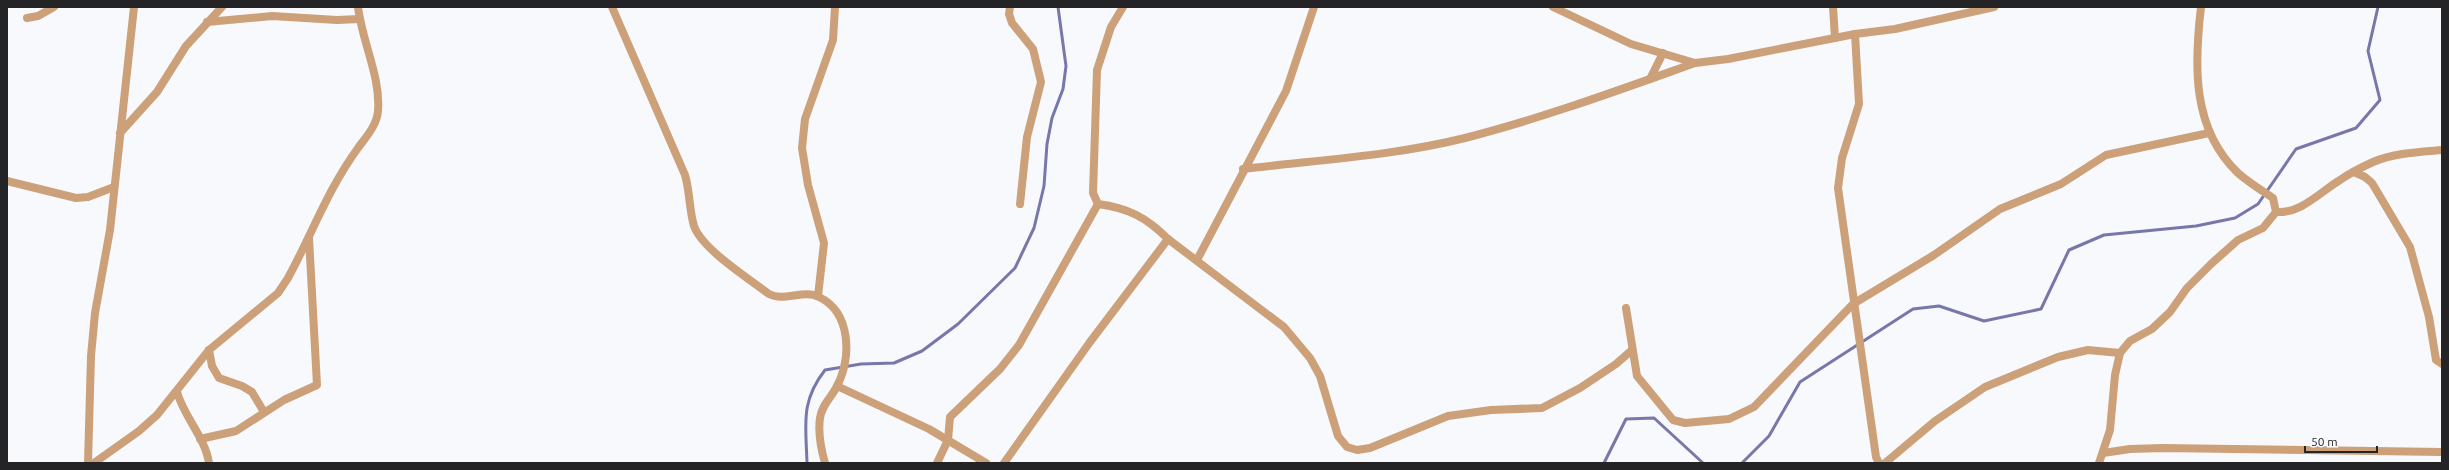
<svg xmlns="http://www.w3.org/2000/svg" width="2449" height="470" font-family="Ubuntu,sans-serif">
	<rect width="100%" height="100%" fill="#f8f9fd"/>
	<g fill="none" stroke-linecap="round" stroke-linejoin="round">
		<!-- stream -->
		<g stroke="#77a" stroke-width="3">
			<path d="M 807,463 C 806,425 800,402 825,370 L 861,364 L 894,363 L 922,351 L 958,324 L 1015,268 L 1034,228 L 1044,186 L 1047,144 L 1052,118 L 1063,89 L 1066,66 L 1058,7"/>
			<path d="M 1604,463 L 1626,419 L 1654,418 L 1703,463"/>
			<path d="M 1742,463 L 1769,436 L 1800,382 L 1913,309 L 1939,306 L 1984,321 L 2041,309 L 2069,250 L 2104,235 L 2196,226 L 2235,218 L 2258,204 L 2296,149 L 2356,128 L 2380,100 L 2368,51 L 2378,7"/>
		</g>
		<!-- street -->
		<g stroke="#cca079" stroke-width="8">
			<path d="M 612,7 L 685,175 C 690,192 689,209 694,226 C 702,249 748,278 769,294 C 784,302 804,289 819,297 C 851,312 852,358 837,386 C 832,397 822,404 820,418 C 818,432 821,449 825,463"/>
			<path d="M 1010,7 L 1009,14 L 1012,23 L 1033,49 L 1041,82 L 1027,137 L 1020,204"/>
			<path d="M 1123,7 L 1111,27 L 1097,70 L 1093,193 L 1098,204 C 1128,208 1146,217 1168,239 L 1284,327 L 1310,358 L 1320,376 L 1338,436 L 1347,447 L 1357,450 L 1370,448 L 1448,416 L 1491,410 L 1542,408 L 1580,388 L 1616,364 L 1632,350"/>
			<path d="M 1553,7 L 1631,44 L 1695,63 L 1728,59 L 1855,34 L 1895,29 L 1994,7"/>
			<path d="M 1833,7 L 1835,38"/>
			<path d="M 27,18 L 38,16 L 54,7"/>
			<path d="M 207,22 L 272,16 L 337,20 L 360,19"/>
			<path d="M 1855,34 L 1859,104 L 1842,158 L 1838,188 L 1876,457 L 1879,463"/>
			<path d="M 1650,79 L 1663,53"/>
			<path d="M 120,133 L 157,92 L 186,46 L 222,7"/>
			<path d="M 1243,169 C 1317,160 1393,156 1465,138 C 1543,118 1619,90 1695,63"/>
			<path d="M 2354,172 L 2365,177 L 2372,183 L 2410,247 L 2429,317 L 2436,360 L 2442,364"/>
			<path d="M 7,181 L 76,198 L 88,197 L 114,187"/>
			<path d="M 2276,212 C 2301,214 2320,192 2340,180 C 2350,173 2362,167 2373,162 C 2394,153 2419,152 2442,150"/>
			<path d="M 1197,260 L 1286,91 L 1314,7"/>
			<path d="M 818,296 L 824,243 L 808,185 L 802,148 L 805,119 L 833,40 L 835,7"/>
			<path d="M 1626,308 L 1637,376 L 1673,420 L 1685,423 L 1729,419 L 1754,407 L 1853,304 L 1934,255 L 2000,209 L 2061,184 L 2106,155 L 2209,133"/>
			<path d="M 209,350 L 212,366 L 219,378 L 242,386 L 252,392 L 264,412"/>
			<path d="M 837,386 L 929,429 L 986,463"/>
			<path d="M 177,392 C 184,417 205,437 209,463"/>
			<path d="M 200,439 L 236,431 L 284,400 L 317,385 L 309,238"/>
			<path d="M 2103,453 L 2130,449 L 2162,448 L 2442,452"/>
			<path d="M 88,463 L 91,356 L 95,313 L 110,230 L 134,7"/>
			<path d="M 94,463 L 139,431 L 157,415 L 209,350 L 278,293 L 288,278 C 312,234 328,189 358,148 C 366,137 377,125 378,111 C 381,78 362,41 358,7"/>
			<path d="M 937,463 L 948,440 L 950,417 L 1000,369 L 1019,345 L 1098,204"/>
			<path d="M 1004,463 L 1090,342 L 1168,239"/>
			<path d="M 1885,463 L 1935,421 L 1985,387 L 2058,357 L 2088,350 L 2120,353"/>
			<path d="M 2099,463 L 2110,430 L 2115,375 L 2120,353 L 2130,341 L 2152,329 L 2170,312 L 2187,288 L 2211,264 L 2238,240 L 2263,228 L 2276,212 L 2273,198 C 2261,190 2248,182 2238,173 C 2192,129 2194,66 2201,7"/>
		</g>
	</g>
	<!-- border -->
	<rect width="2449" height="470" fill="none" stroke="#242426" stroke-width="16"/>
	<!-- scale -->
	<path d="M2305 446v6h72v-6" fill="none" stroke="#242426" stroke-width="2"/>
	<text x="2311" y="446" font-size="12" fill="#242426" stroke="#f8f9fd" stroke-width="3" paint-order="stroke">50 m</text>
</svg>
